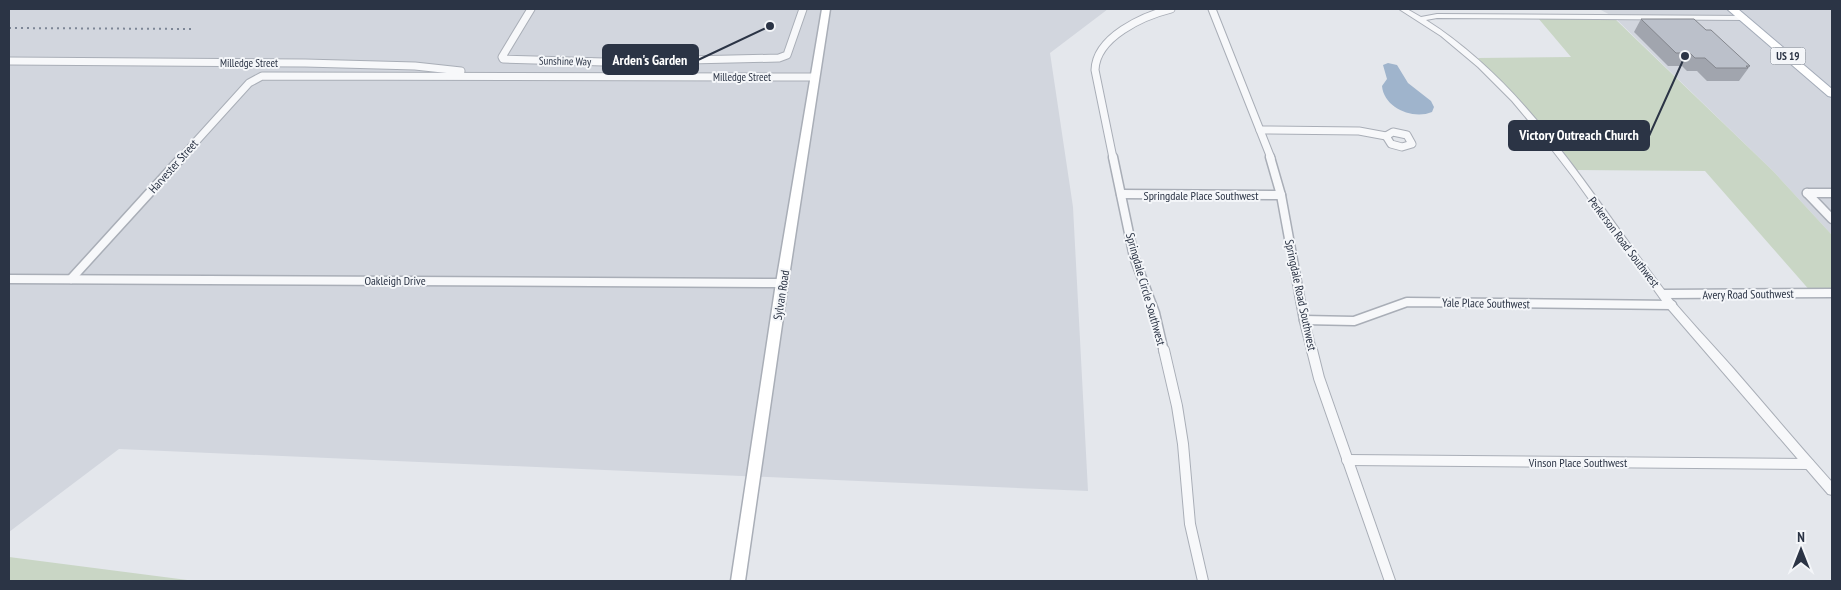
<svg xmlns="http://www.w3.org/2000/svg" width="1841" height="590" font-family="'PT Sans Narrow',sans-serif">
	<rect width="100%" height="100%" fill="#e4e7ec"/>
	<!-- built -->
	<g fill="#d2d6de">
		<path d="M 9,9 L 1108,9 L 1050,53 L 1073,207 L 1088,491 L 119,449 L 9,532 Z"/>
		<path d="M 1599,9 L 1832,9 L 1832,235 L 1773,171 L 1614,17 Z"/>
	</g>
	<!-- green -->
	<g fill="#c9d6c5">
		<path d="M 1613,17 L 1773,171 L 1832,235 L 1832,293 L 1812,293 L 1705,171 L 1574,170 L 1478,58 L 1571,57 L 1538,18 Z"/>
		<path d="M 9,557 L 195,581 L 9,581 Z"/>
	</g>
	<!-- water -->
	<path fill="#9fb4cc" d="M 1388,63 L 1397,65 L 1408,83 L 1431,101 L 1434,107 L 1432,112 C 1413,120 1384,108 1382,86 L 1387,79 L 1383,65 Z"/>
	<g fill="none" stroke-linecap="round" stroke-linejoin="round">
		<defs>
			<g id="minor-far2">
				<path d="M 531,9 L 502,57 L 503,59 L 604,62 L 779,58 L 787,55 L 803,9"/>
				<path d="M 1212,9 L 1271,158"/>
				<path d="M 9,61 L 305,63 L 415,66 L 461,71"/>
				<path d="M 1260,130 L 1359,131 L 1386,136"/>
				<path d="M 1393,132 L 1407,135 L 1412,144 L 1402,147 L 1391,144 L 1386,136 Z"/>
				<path d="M 181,158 L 249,83 L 262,76 L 815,77"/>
				<path d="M 1113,158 L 1095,70 C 1096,37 1143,16 1171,9"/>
			</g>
			<g id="minor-far1">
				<path d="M 1113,157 L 1134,257 L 1155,313 L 1164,352"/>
				<path d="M 1270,157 L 1281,195 L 1304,320 L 1312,352"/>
				<path d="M 1807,193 L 1832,219"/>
				<path d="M 1807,193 L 1832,193"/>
				<path d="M 1121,194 L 1281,195"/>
				<path d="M 9,279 L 782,283"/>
				<path d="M 71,279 L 182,157"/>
				<path d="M 1663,294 L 1832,293"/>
				<path d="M 1304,320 L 1354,321 L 1407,302 L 1672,305"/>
			</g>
			<g id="minor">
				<path d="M 1164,350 L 1177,406 L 1183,444 L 1190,524 L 1203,581"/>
				<path d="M 1312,350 L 1319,378 L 1390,581"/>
				<path d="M 1347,460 L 1809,464"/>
			</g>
			<path id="tertiary" d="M 1399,9 L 1407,9 L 1421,17 L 1437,14 L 1746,16 L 1747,18 L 1743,20 L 1437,18 L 1426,20 C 1530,86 1591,196 1665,291 C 1687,318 1710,342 1733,368 C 1766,406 1798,444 1832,482 L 1832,495 L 1828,494 L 1815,479 L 1665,305 L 1573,177 L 1543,138 L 1512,101 L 1478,67 L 1441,36 Z"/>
			<path id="secondary" d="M 822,9 L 830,9 L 788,283 L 745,581 L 731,581 L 776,283 Z"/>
			<path id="primary" d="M 1727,9 L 1738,9 L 1832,89 L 1832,97 L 1828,96 Z"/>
		</defs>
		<!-- minor-far2 casing -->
		<use href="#minor-far2" stroke="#a9aeb7" stroke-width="9"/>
		<!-- minor-far1 casing -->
		<use href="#minor-far1" stroke="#a9aeb7" stroke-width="11"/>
		<!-- minor casing -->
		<use href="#minor" stroke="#a9aeb7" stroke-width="12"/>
		<!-- tertiary casing -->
		<use href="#tertiary" stroke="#a9aeb7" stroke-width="2"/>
		<!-- secondary casing -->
		<use href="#secondary" stroke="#a9aeb7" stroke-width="3"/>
		<!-- primary casing -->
		<use href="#primary" stroke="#a3abb8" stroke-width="2"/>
		<!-- minor-far2 -->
		<use href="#minor-far2" stroke="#f7f8fa" stroke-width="7"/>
		<!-- minor-far1 -->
		<use href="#minor-far1" stroke="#f7f8fa" stroke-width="8"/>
		<!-- minor -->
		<use href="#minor" stroke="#f7f8fa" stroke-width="10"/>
		<!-- tertiary -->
		<use href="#tertiary" fill="#f7f8fa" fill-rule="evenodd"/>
		<!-- secondary -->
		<use href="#secondary" fill="#fff" fill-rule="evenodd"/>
		<!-- primary -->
		<use href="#primary" fill="#fff" fill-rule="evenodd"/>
		<!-- rail -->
		<path stroke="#7d8696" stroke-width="2" stroke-dasharray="2 4" stroke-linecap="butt" d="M 9,28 L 192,29"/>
	</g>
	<!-- wall -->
	<path fill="#a1a5ae" d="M 1641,19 L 1706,30 L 1750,66 L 1739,81 L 1707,81 L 1697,71 L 1687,71 L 1682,66 L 1668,66 L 1634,32 Z"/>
	<!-- building -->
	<path fill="#bbc0ca" stroke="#83868d" d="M 1641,19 L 1694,19 L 1706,30 L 1711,30 L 1750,66 L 1746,66 L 1748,68 L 1716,68 L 1705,58 L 1695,58 L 1690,53 L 1676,53 Z"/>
	<g text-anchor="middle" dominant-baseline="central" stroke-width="4" stroke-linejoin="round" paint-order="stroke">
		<!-- shield labels -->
		<rect fill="#f4f6f9" stroke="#676e7b" stroke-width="1" x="1770.5" y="47.5" width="35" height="17" rx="4"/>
		<g font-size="11" font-weight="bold" fill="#2b3445">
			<text x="1788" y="56">US 19</text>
		</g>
		<!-- far-street labels -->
		<g font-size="11" fill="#2b3445" stroke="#f4f6f9">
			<text transform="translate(565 61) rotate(1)">Sunshine Way</text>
			<text x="249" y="63">Milledge Street</text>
			<text x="742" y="77">Milledge Street</text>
		</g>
		<!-- street labels -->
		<g font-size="12" fill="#2b3445" stroke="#f4f6f9">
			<text transform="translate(173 166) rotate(-48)">Harvester Street</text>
			<text x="1201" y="195">Springdale Place Southwest</text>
			<text transform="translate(1624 242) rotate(53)">Perkerson Road Southwest</text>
			<text x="395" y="280">Oakleigh Drive</text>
			<text transform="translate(1146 289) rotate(74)">Springdale Circle Southwest</text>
			<text transform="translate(1748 294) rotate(-1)">Avery Road Southwest</text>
			<text transform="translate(781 295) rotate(-81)">Sylvan Road</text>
			<text transform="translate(1301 295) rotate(78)">Springdale Road Southwest</text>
			<text transform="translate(1486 303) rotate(1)">Yale Place Southwest</text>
			<text x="1578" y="462">Vinson Place Southwest</text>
		</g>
	</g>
	<!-- callouts -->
	<path fill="none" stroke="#2b3445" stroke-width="2" d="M770 26L698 60M1685 56L1649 136"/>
	<g fill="#2b3445" stroke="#f4f6f9" stroke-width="2">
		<circle cx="770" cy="26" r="5"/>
		<circle cx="1685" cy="56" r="5"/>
	</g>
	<g fill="#2b3445" stroke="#2b3445" stroke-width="2">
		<rect x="603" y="45" width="95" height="29" rx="5"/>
		<rect x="1509" y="121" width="140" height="29" rx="5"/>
	</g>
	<g font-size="14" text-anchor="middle" font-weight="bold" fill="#fff">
		<text x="650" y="65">Arden's Garden</text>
		<text x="1579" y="140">Victory Outreach Church</text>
	</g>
	<!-- border -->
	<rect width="1841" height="590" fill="none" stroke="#2b3445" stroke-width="20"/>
	<!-- north arrow -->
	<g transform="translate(1801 550)" stroke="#f4f6f9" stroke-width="4" paint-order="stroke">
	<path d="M0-4L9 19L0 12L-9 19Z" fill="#2b3445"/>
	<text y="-8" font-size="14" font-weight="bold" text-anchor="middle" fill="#2b3445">N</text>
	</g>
</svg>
